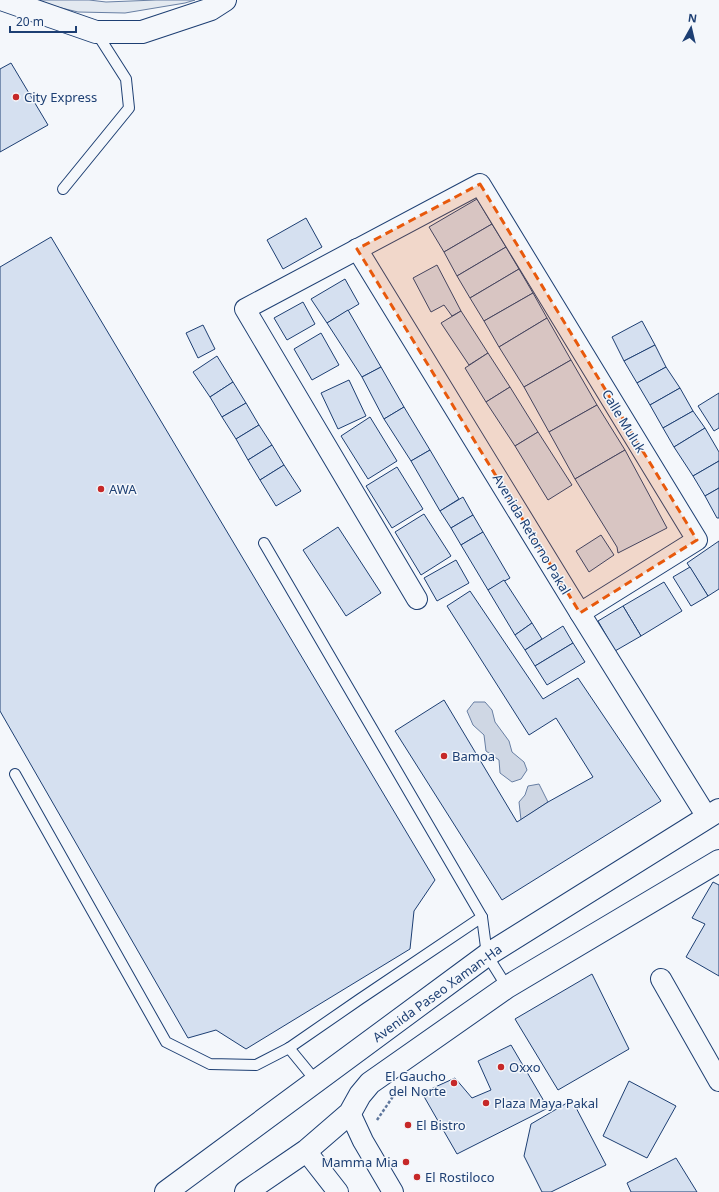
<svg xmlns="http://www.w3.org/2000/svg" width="719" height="1192" font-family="'Noto Sans',sans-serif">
	<rect width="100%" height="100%" fill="#f4f7fb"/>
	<!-- green -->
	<path fill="#e3e9f0" stroke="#687fa3" d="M 34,0 L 89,0 L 106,2 L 156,0 L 195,0 L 185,3 L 125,13 L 78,12 L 41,3 Z"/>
	<!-- water -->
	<g fill="#cfd7e4" stroke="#687fa3">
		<path d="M 474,702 L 485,702 L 492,710 L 495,722 L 509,741 L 512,752 L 524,762 L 527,770 L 521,779 L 512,782 L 500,773 L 499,760 L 486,751 L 484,735 L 473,725 L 467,711 Z"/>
		<path d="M 539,784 L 548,802 L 521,820 L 519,802 L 525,795 L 528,786 Z"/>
	</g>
	<!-- building -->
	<g fill="#d5e0f0" stroke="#1d3f73">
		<path d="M 11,63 L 48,125 L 0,152 L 0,69 Z"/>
		<path d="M 477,199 L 492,224 L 444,252 L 429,227 Z"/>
		<path d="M 306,218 L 322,247 L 283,269 L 267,240 Z"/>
		<path d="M 492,224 L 506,247 L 457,276 L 444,252 Z"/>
		<path d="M 51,237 L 435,880 L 414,911 L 410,949 L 246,1049 L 216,1030 L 188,1038 L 0,711 L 0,267 Z"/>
		<path d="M 506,247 L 519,269 L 470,298 L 457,276 Z"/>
		<path d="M 437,265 L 461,311 L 452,316 L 444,305 L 431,312 L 413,278 Z"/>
		<path d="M 519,269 L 533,293 L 484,321 L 470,298 Z"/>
		<path d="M 345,279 L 359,304 L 327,323 L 311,299 Z"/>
		<path d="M 533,293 L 547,318 L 499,347 L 484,321 Z"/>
		<path d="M 303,302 L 315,324 L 287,340 L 274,318 Z"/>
		<path d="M 348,310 L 381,367 L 362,377 L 327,323 Z"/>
		<path d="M 461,311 L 488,353 L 469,365 L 441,323 Z"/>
		<path d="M 547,318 L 571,360 L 524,387 L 499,347 Z"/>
		<path d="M 642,321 L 655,345 L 624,361 L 612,337 Z"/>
		<path d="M 203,325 L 215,349 L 198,358 L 186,333 Z"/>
		<path d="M 321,333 L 339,365 L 312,380 L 294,349 Z"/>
		<path d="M 655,345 L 666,367 L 637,383 L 624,361 Z"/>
		<path d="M 488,353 L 510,387 L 486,402 L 465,368 Z"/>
		<path d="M 217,356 L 233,382 L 210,397 L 193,372 Z"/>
		<path d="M 571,360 L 597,405 L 549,432 L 524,387 Z"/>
		<path d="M 381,367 L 404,407 L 384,419 L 362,377 Z"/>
		<path d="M 666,367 L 680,388 L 650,405 L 637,383 Z"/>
		<path d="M 349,380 L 366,416 L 338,429 L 321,393 Z"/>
		<path d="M 233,382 L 246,403 L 222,417 L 210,397 Z"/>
		<path d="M 510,387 L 538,432 L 515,446 L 486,402 Z"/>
		<path d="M 680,388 L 693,411 L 663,428 L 650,405 Z"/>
		<path d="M 719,393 L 719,428 L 714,431 L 698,406 Z"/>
		<path d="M 246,403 L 259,425 L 236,439 L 222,417 Z"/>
		<path d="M 597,405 L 625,450 L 575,479 L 549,432 Z"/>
		<path d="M 404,407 L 430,450 L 411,461 L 384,419 Z"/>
		<path d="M 693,411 L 705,428 L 674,447 L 663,428 Z"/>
		<path d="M 370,417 L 397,461 L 368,479 L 341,436 Z"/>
		<path d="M 259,425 L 272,445 L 248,460 L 236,439 Z"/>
		<path d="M 705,428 L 719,452 L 719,461 L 693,476 L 674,447 Z"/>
		<path d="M 538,432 L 572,485 L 548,500 L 515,446 Z"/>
		<path d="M 272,445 L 284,465 L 260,480 L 248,460 Z"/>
		<path d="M 430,450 L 459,499 L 440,511 L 411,461 Z"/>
		<path d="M 625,450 L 667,528 L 618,553 L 617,547 L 575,479 Z"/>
		<path d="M 719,461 L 719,488 L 705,496 L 693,476 Z"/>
		<path d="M 284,465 L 301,491 L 276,506 L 260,480 Z"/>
		<path d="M 397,467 L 423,509 L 392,528 L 366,486 Z"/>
		<path d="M 719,488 L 719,518 L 717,518 L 705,496 Z"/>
		<path d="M 463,497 L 473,515 L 451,528 L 440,511 Z"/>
		<path d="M 424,514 L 451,556 L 421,575 L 395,532 Z"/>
		<path d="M 473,515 L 483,532 L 461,545 L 451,528 Z"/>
		<path d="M 338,527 L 381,593 L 346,616 L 303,550 Z"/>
		<path d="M 483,532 L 510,578 L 488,590 L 461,545 Z"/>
		<path d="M 601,535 L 614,555 L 589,572 L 576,551 Z"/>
		<path d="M 719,541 L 719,589 L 708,596 L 687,563 Z"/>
		<path d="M 456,560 L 469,583 L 437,601 L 424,578 Z"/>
		<path d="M 690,567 L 708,596 L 691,606 L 673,577 Z"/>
		<path d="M 504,580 L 532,623 L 515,635 L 488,590 Z"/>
		<path d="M 664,582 L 682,611 L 641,636 L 623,606 Z"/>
		<path d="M 470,591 L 543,699 L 578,678 L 661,801 L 502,900 L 395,731 L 444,700 L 517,822 L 548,802 L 593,777 L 556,718 L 529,735 L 447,606 Z"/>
		<path d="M 623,606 L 641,636 L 615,651 L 598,621 Z"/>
		<path d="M 532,623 L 542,639 L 525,650 L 515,635 Z"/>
		<path d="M 563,626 L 573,643 L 535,666 L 525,650 Z"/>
		<path d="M 573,643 L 585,662 L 547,685 L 535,666 Z"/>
		<path d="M 713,882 L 719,885 L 719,976 L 686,957 L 705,924 L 692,918 Z"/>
		<path d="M 592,974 L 629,1049 L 558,1090 L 515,1019 Z"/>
		<path d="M 511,1045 L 548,1108 L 457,1154 L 422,1093 L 455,1078 L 472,1098 L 491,1090 L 478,1061 Z"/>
		<path d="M 629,1081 L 676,1106 L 647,1158 L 603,1136 Z"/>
		<path d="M 572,1100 L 606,1165 L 551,1192 L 542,1192 L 524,1156 L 531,1124 Z"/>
		<path d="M 676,1158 L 697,1192 L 631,1192 L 627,1183 Z"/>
	</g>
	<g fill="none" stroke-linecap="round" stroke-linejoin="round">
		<defs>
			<g id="service">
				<path d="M 63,189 L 129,108 L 126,79 L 96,32"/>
				<path d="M 264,543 L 482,917 L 487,955 L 507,987"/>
				<path d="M 15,774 L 166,1042 L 210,1064 L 256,1065 L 289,1048 L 360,999 L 482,917"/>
				<path d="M 289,1048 L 316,1081"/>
			</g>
			<g id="minor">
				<path d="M 357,249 L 580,613 L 707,817"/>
				<path d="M 417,599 L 245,309 L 480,184 L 697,540 L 580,613"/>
				<path d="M 661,979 L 719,1081"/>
				<path d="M 350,1113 L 363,1141 L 393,1192"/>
				<path d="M 306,1151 L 338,1192"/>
			</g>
			<g id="secondary">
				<path d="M 4,0 L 96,32 L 142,32 L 211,9 L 225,0"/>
				<path d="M 166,1192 L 487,955 L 719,810"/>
				<path d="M 246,1192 L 306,1151 L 350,1113 L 360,1095 L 370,1083 L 507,987 L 719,861"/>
			</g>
		</defs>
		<!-- service casing -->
		<use href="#service" stroke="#1d3f73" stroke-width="12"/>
		<!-- minor casing -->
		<use href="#minor" stroke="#1d3f73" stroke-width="22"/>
		<!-- secondary casing -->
		<use href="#secondary" stroke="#1d3f73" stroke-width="24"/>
		<!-- path -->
		<path stroke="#5e769c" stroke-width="2.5" stroke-dasharray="3 2" stroke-linecap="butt" d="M 377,1120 L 394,1095"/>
		<!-- service -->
		<use href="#service" stroke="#f4f7fb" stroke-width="10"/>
		<!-- minor -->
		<use href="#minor" stroke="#f4f7fb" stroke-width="20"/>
		<!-- secondary -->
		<use href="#secondary" stroke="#f4f7fb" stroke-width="22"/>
	</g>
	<!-- marked area -->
	<path fill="#e8590c" fill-opacity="0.2" stroke="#e8590c" stroke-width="3" stroke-dasharray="8 5" stroke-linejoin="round" d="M 480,184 L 697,540 L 580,613 L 357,249 Z"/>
	<!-- markers -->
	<g fill="#c62828" stroke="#f4f7fb" stroke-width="1.5">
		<circle cx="16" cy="97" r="4"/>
		<circle cx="101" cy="489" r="4"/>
		<circle cx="444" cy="756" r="4"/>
		<circle cx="501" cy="1067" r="4"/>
		<circle cx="454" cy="1083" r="4"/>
		<circle cx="486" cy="1103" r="4"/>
		<circle cx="408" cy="1125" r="4"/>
		<circle cx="406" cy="1162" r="4"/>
		<circle cx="417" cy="1177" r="4"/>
	</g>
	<g text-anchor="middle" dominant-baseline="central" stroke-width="3" stroke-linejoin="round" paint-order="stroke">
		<!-- poi labels -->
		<g font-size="13" fill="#1d3f73" stroke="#f4f7fb" text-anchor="start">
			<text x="24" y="97">City Express</text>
			<text x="109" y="489">AWA</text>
			<text x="452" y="756">Bamoa</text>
			<text x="509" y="1067">Oxxo</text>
			<text x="446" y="1076" text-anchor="end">El Gaucho<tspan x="446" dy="15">del Norte</tspan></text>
			<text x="494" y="1103">Plaza Maya Pakal</text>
			<text x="416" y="1125">El Bistro</text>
			<text x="398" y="1162" text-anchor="end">Mamma Mia</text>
			<text x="425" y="1177">El Rostiloco</text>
		</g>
		<!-- street labels -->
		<g font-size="13" fill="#1d3f73" stroke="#f4f7fb">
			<text transform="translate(624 421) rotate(59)">Calle Muluk</text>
			<text transform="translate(532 534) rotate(59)">Avenida Retorno Pakal</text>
			<text transform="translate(437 993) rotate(-36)">Avenida Paseo Xaman-Ha</text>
		</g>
	</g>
	<!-- north arrow -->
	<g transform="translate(691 28) rotate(8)" stroke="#f4f7fb" stroke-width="3" paint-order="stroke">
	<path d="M0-3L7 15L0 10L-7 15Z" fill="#1d3f73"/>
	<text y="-6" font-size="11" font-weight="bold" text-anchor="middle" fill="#1d3f73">N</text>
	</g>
	<!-- scale -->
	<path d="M10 26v6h66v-6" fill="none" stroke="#1d3f73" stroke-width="2"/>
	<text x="16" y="26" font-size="12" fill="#1d3f73" stroke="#f4f7fb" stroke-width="3" paint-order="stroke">20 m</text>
</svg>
